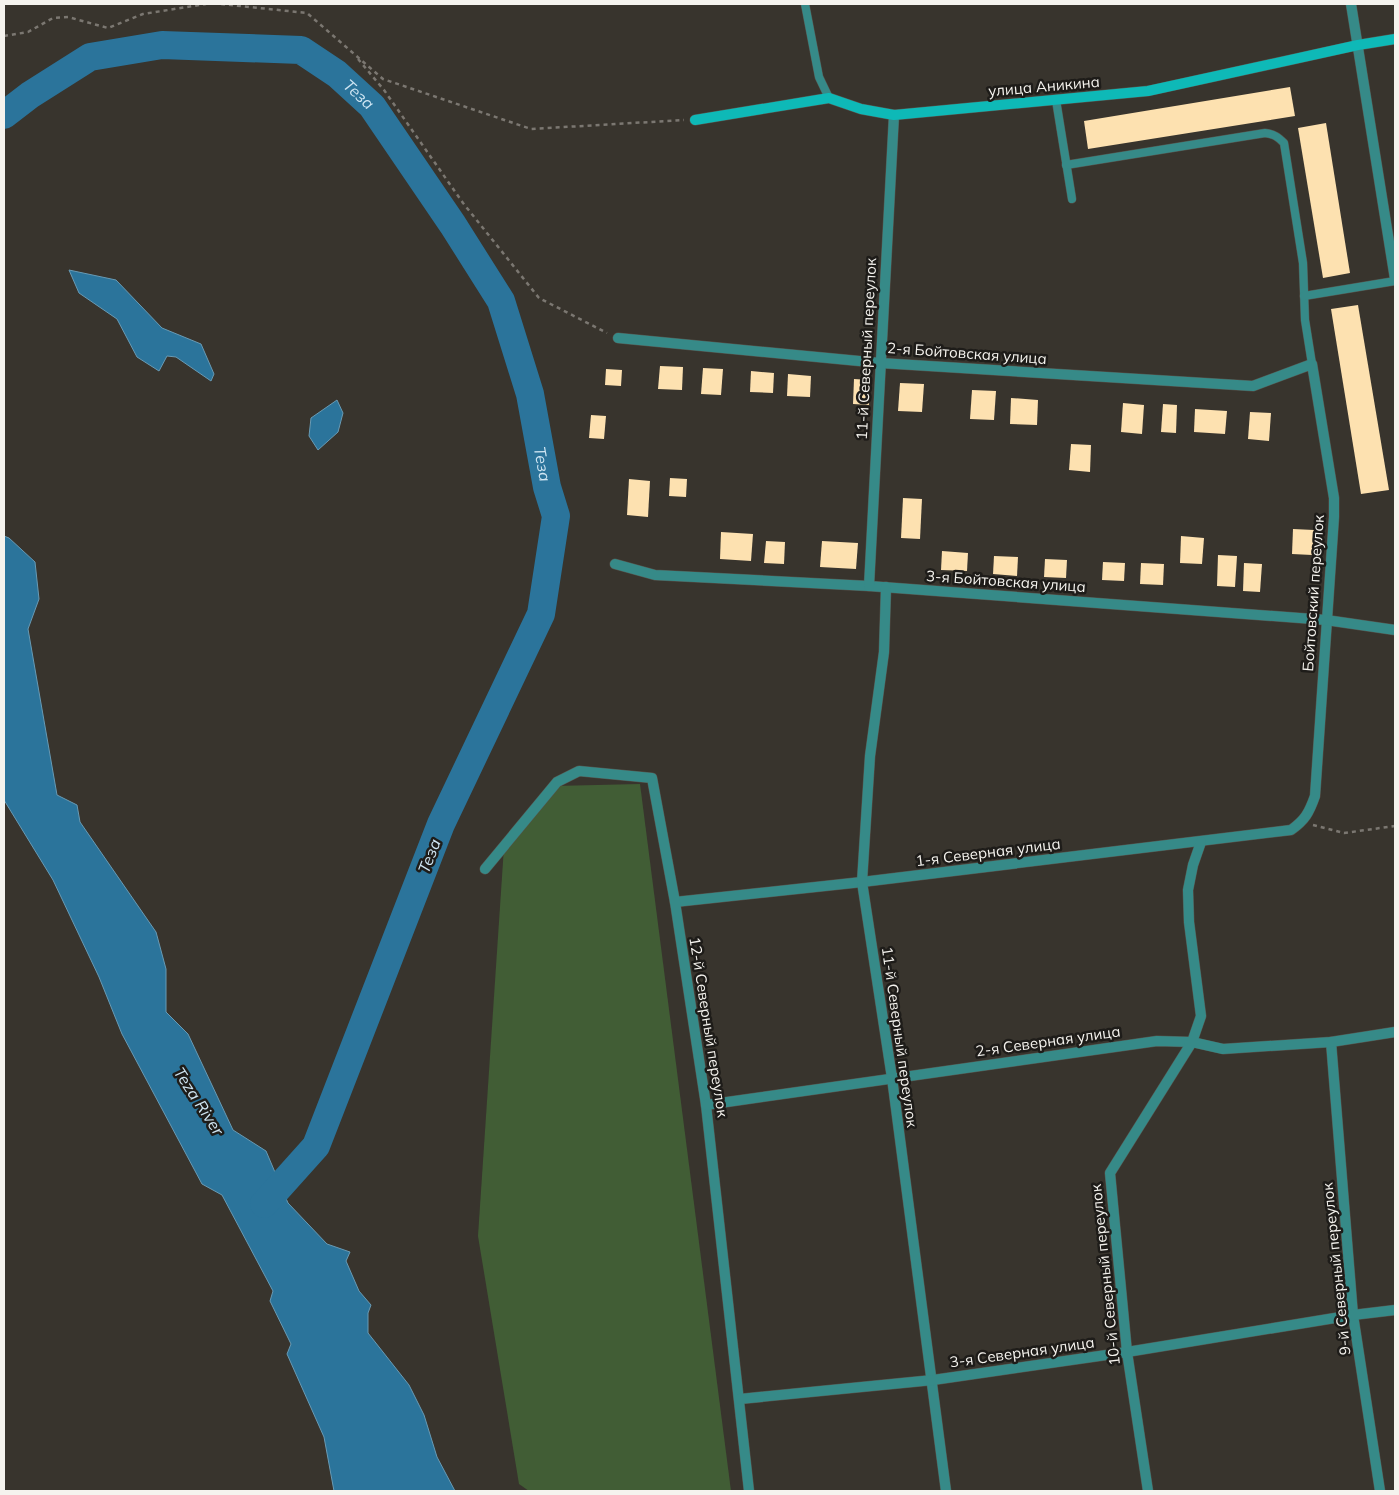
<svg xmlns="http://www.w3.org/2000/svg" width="1399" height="1495" font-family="Mulish,sans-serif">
	<rect width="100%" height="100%" fill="#38342d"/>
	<!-- green -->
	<path fill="#415d35" d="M 640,784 L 731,1491 L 529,1491 L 519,1484 L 478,1236 L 504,847 L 554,786 Z"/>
	<!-- water -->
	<g fill="#2b749b" stroke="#689ab4">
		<path d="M 69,270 L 116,280 L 162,328 L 201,344 L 214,374 L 211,381 L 176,357 L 167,356 L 159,371 L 137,357 L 117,319 L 79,293 Z"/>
		<path d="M 337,400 L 343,413 L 338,432 L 318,450 L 309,436 L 311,418 Z"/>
		<path d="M 4,536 L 9,538 L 35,562 L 39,599 L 28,629 L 57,795 L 77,805 L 80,822 L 156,932 L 166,969 L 166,1012 L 188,1034 L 233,1130 L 266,1151 L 288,1203 L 327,1244 L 350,1252 L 346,1261 L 359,1291 L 371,1305 L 368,1313 L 368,1333 L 409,1385 L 424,1415 L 437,1457 L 455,1491 L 334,1491 L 324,1437 L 287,1354 L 291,1344 L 270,1301 L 273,1291 L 222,1195 L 202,1184 L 122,1034 L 99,977 L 53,880 L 4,800 Z"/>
	</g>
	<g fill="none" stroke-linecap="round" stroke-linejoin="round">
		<!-- river -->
		<path stroke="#2b749b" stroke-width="28" id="s1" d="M 4,115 L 30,95 L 90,57 L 162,45 L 301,50 L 337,74 L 372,106 L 453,225 L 501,301 L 530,394 L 547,487 L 556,516 L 541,614 L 441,824 L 316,1146 L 264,1204"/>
	</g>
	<!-- building -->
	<g fill="#fde1b0">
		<path d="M 1290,87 L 1295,116 L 1088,149 L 1084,121 Z"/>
		<path d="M 1326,123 L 1350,273 L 1323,278 L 1298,128 Z"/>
		<path d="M 1358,305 L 1389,490 L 1361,494 L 1331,309 Z"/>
		<path d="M 660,366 L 683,367 L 682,390 L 658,389 Z"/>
		<path d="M 703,368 L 723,369 L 721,395 L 701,394 Z"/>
		<path d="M 606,369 L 622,370 L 621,386 L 605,385 Z"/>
		<path d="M 751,371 L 774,373 L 773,393 L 750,392 Z"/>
		<path d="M 788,374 L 811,376 L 810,397 L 787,396 Z"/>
		<path d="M 854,379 L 870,380 L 869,405 L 853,404 Z"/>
		<path d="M 900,383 L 924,384 L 922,412 L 898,411 Z"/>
		<path d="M 972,390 L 996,391 L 994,420 L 970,419 Z"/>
		<path d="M 1011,398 L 1038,400 L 1037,425 L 1010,424 Z"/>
		<path d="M 1123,403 L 1144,405 L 1142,434 L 1121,432 Z"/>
		<path d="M 1163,404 L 1177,405 L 1176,433 L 1161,432 Z"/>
		<path d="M 1195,409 L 1227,411 L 1225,434 L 1194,432 Z"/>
		<path d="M 1250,412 L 1271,413 L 1269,441 L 1248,439 Z"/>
		<path d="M 591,415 L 606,416 L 604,439 L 589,438 Z"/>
		<path d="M 1071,444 L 1091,445 L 1090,472 L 1069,470 Z"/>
		<path d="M 670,478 L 687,479 L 686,497 L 669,496 Z"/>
		<path d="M 629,479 L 650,481 L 648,517 L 627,515 Z"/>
		<path d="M 903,498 L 922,499 L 920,539 L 901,538 Z"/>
		<path d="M 1293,529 L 1314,530 L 1312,555 L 1292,554 Z"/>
		<path d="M 721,532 L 753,534 L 751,561 L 720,559 Z"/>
		<path d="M 1181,536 L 1204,538 L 1202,564 L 1180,563 Z"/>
		<path d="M 766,541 L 785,542 L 784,564 L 764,563 Z"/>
		<path d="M 822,541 L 858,543 L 856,569 L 820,567 Z"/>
		<path d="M 942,551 L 968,553 L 967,571 L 941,570 Z"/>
		<path d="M 1218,555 L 1237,556 L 1235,587 L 1217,586 Z"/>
		<path d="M 994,556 L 1018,557 L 1017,576 L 993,574 Z"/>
		<path d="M 1045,559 L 1067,560 L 1066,578 L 1044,577 Z"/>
		<path d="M 1103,562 L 1125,563 L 1124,581 L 1102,580 Z"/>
		<path d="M 1141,563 L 1164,564 L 1163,585 L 1140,584 Z"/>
		<path d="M 1244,563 L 1262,564 L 1260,592 L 1243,591 Z"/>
	</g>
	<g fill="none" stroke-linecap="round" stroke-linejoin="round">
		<defs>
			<g id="lane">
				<path d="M 805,4 L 819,77 L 829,98"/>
				<path d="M 1056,100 L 1072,199"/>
				<path d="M 1066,165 L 1265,133 C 1274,134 1278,137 1284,143 L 1303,263 L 1305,320 L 1312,364"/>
				<path d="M 1304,296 L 1395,281"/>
			</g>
			<g id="street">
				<path d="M 1351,4 L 1395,279"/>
				<path d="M 618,338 L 880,363 L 1253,386 L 1312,364 L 1334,498 L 1334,517 L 1315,796 C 1309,813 1305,820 1291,830 L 862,882 L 675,902"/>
				<path d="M 615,564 L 655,575 L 869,586 L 1326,620 L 1395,630"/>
				<path d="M 869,586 L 894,115"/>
				<path d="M 886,587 L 884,652 L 870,756 L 862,882 L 892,1078 L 946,1491"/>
				<path d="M 485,869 L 557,782 L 579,771 L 652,778 L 675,902 L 706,1105 L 749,1491"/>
				<path d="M 1331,1042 L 1353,1315 L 1380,1491"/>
				<path d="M 706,1105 L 1157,1041 L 1192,1042 L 1223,1049 L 1331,1042 L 1395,1032"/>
				<path d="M 740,1399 L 933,1380 L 1127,1352 L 1353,1315 L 1395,1310"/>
				<path d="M 1148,1491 L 1127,1352 L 1110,1173 L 1192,1042 L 1201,1016 L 1189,922 L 1188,890 L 1193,865 L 1201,842"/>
			</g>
			<path id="secondary" d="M 695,120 L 829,98 L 861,109 L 894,115 L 1148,91 L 1358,45 L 1395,39"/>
		</defs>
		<!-- lane casing -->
		<use href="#lane" stroke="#56534c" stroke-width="9"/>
		<!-- street casing -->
		<use href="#street" stroke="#56534c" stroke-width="11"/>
		<!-- secondary casing -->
		<use href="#secondary" stroke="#56534c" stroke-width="11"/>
		<!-- path -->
		<g stroke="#7b7771" stroke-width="2.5" stroke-dasharray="4 4" stroke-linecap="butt">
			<path d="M 221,4 L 307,13 L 383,79 L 531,129 L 684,120"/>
			<path d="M 4,36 L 28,32 L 53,18 L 68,17 L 108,28 L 143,14 L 206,4"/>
			<path d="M 358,59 L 384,90 L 463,203 L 539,298 L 607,333"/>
			<path d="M 1313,825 L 1344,833 L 1395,826"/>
		</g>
		<!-- lane -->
		<use href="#lane" stroke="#368a88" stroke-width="8"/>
		<!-- street -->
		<use href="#street" stroke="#368a88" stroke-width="10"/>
		<!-- secondary -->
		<use href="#secondary" stroke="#0eb9b7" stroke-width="10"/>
	</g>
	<g text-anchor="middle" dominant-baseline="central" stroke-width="5" stroke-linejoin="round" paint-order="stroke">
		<!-- street labels -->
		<g font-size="15" fill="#f5f3ee" stroke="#1e1c19">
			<text transform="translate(1044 86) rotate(-5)">улица Аникина</text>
			<text transform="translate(866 349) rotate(-87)">11-й Северный переулок</text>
			<text transform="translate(967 353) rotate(4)">2-я Бойтовская улица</text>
			<text transform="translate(1006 581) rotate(4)">3-я Бойтовская улица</text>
			<text transform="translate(1313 593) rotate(-86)">Бойтовский переулок</text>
			<text transform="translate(988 852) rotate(-7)">1-я Северная улица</text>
			<text transform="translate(709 1027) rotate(81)">12-й Северный переулок</text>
			<text transform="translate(900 1037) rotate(82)">11-й Северный переулок</text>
			<text transform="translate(1048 1041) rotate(-8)">2-я Северная улица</text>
			<text transform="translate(1336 1269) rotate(-96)">9-й Северный переулок</text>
			<text transform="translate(1105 1275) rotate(-96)">10-й Северный переулок</text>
			<text transform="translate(1022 1352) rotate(-8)">3-я Северная улица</text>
		</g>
		<!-- water labels -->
		<g font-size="16" font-style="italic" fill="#d0e6f3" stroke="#1e1c19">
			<text stroke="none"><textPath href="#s1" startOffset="389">Теза</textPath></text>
			<text stroke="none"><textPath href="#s1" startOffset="809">Теза</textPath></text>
			<text transform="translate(429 856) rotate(-69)">Теза</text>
			<text transform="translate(199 1101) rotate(57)">Teza River</text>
		</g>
	</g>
	<!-- border -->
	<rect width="1399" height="1495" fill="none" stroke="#f5f3ee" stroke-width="10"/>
</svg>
